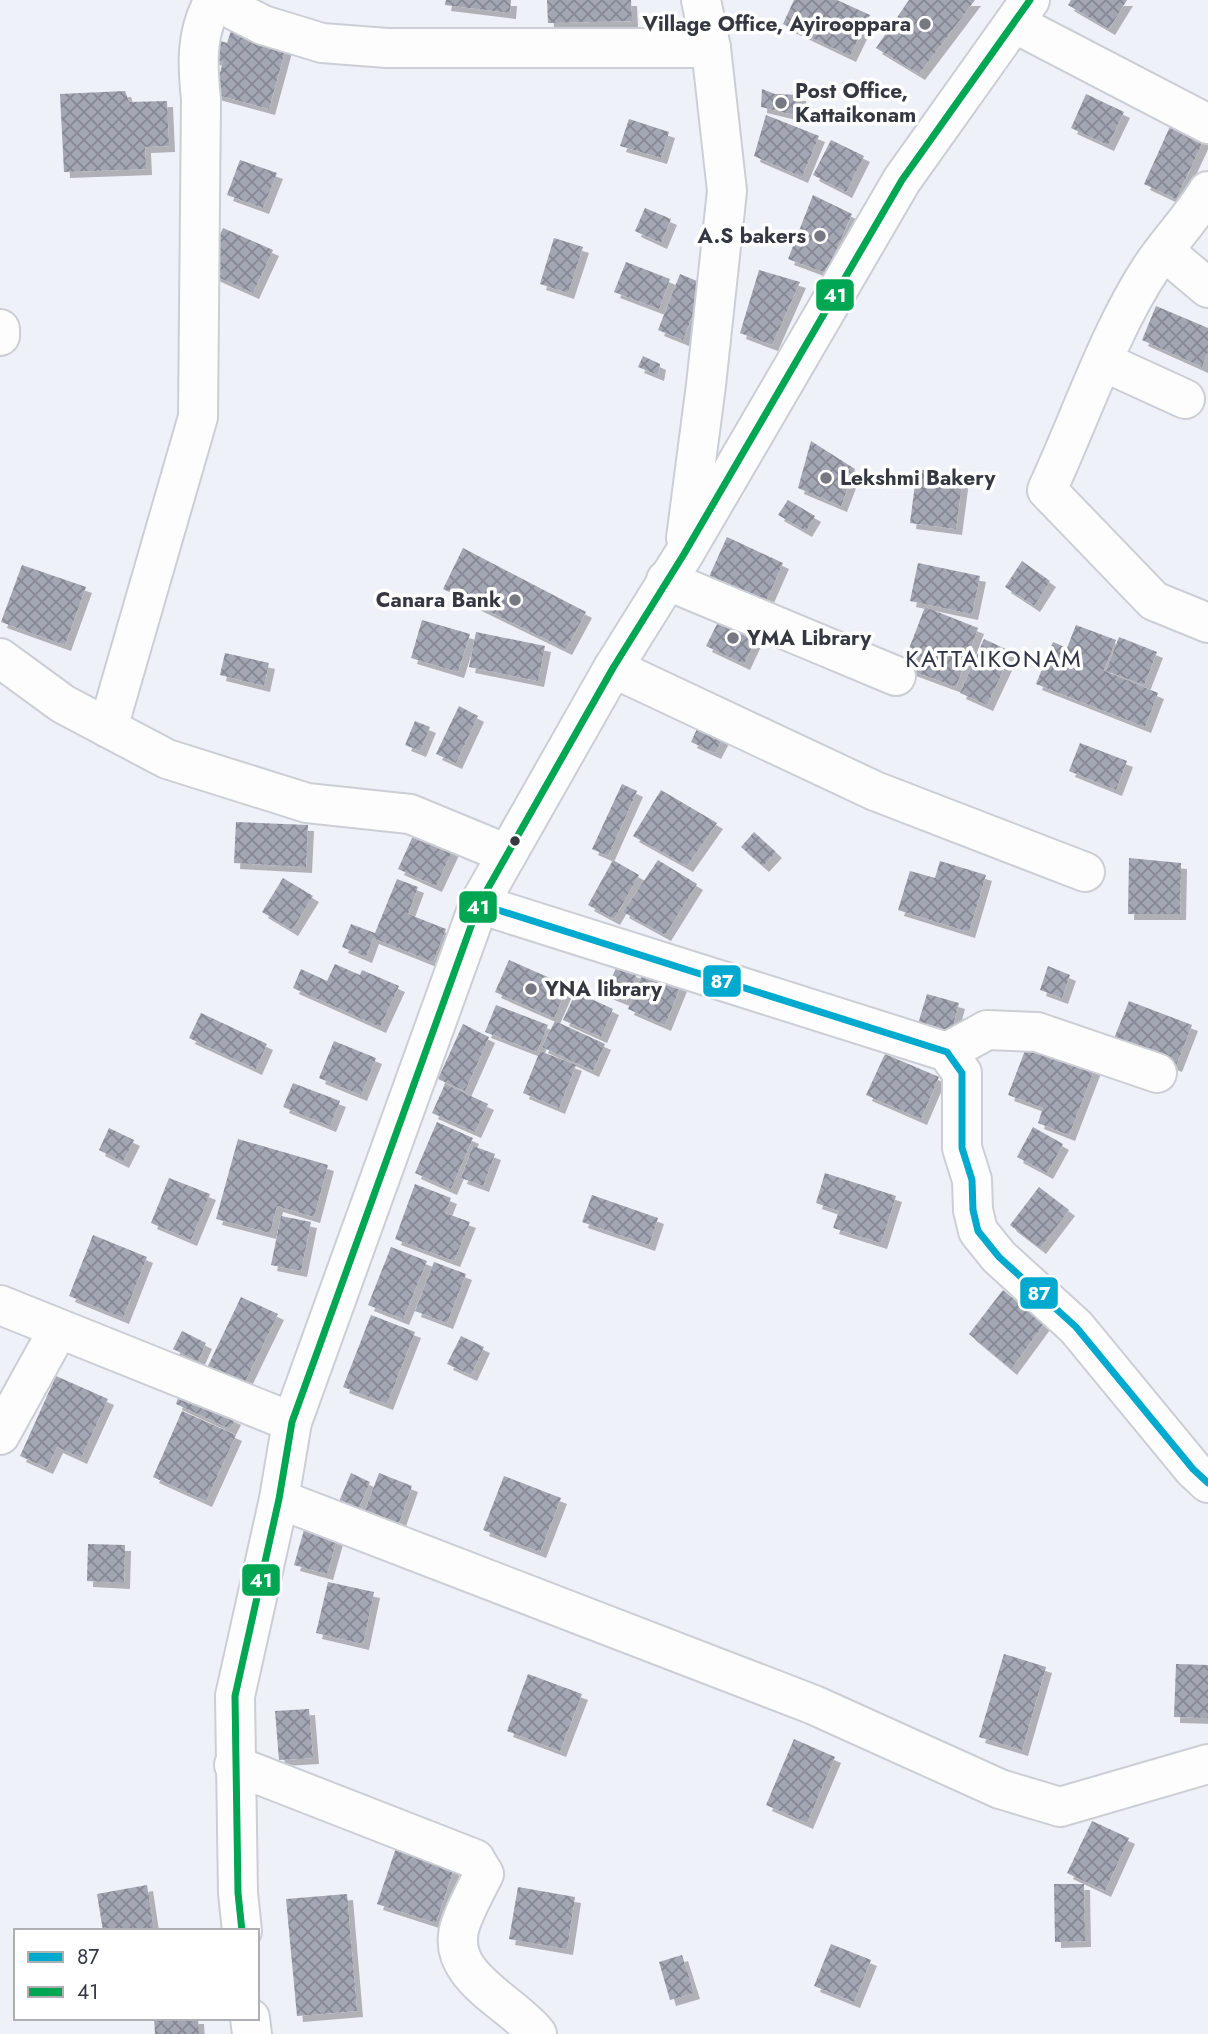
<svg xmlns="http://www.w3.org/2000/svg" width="1208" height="2034" font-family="Jost,sans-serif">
	<defs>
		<pattern id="building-cross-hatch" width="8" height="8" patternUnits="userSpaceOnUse" patternTransform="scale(1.75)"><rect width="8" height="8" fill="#a3a6b3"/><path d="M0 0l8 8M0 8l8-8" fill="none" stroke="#868893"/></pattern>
		<filter id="shadow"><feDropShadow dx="6" dy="6" stdDeviation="0" flood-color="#0004"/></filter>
	</defs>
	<rect width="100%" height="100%" fill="#eff1f8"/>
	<!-- building -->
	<g fill="url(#building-cross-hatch)" filter="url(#shadow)">
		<path d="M 446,0 L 511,0 L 510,13 L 445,5 Z"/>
		<path d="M 547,0 L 631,0 L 632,21 L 548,23 Z"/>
		<path d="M 794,0 L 837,0 L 870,15 L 850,56 L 783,24 Z"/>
		<path d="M 909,0 L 975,0 L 919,74 L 876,48 Z"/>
		<path d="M 1071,0 L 1127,0 L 1109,29 L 1068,5 Z"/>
		<path d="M 231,31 L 286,47 L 269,109 L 214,94 L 223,62 L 206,57 L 211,38 L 227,43 Z"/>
		<path d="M 762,89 L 775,94 L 800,95 L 803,117 L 761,107 Z"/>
		<path d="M 125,91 L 129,102 L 167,101 L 169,146 L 145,147 L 146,169 L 64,172 L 60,94 Z"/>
		<path d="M 1086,94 L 1124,112 L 1108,145 L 1071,128 Z"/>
		<path d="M 766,115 L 819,136 L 802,177 L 754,156 Z"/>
		<path d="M 629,119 L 669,132 L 661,158 L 620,146 Z"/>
		<path d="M 1173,120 L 1206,135 L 1176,199 L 1144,184 Z"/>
		<path d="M 831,140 L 864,156 L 846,192 L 813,175 Z"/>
		<path d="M 240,160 L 277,173 L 263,208 L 227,195 Z"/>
		<path d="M 813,195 L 852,214 L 826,273 L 788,259 Z"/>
		<path d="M 645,208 L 671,219 L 661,243 L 635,231 Z"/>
		<path d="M 223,228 L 273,250 L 253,293 L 204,271 Z"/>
		<path d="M 554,238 L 583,247 L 568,293 L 540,284 Z"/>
		<path d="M 626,262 L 670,279 L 659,309 L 614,292 Z"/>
		<path d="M 759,270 L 800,282 L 772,345 L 740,333 Z"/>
		<path d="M 680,274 L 704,284 L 683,340 L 658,330 Z"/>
		<path d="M 1156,306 L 1208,328 L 1208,352 L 1202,367 L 1142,340 Z"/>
		<path d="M 643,356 L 660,364 L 658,375 L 638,367 Z"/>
		<path d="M 811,441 L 855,469 L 841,506 L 798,488 Z"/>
		<path d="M 917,469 L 963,476 L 956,529 L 910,523 Z"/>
		<path d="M 788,500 L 815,516 L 806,531 L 778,515 Z"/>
		<path d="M 727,537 L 783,563 L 764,606 L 708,579 Z"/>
		<path d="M 463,548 L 586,612 L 566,649 L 443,589 Z"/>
		<path d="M 1022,561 L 1050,581 L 1034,606 L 1005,587 Z"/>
		<path d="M 918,563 L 980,576 L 972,614 L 910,601 Z"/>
		<path d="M 22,565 L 86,587 L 65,645 L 1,622 Z"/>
		<path d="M 925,607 L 978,628 L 956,687 L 902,667 Z"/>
		<path d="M 723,612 L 760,630 L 744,664 L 706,646 Z"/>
		<path d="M 422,620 L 470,634 L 458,672 L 411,658 Z"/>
		<path d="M 1076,625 L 1116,640 L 1104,670 L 1100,669 L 1158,693 L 1145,727 L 1036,684 L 1053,642 L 1067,648 Z"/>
		<path d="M 476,632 L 545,646 L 538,681 L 469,667 Z"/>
		<path d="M 1119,637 L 1157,652 L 1144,685 L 1106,671 Z"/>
		<path d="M 984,639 L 1012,652 L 987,705 L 960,693 Z"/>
		<path d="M 225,653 L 269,663 L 264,686 L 220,675 Z"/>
		<path d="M 459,706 L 478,716 L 456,763 L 436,754 Z"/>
		<path d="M 701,720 L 726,732 L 715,753 L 691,742 Z"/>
		<path d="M 415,721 L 430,727 L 420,751 L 405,745 Z"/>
		<path d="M 1080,743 L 1127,761 L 1116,790 L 1069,771 Z"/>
		<path d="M 622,784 L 637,791 L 608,856 L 592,849 Z"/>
		<path d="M 661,790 L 717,823 L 687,866 L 633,836 Z"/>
		<path d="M 236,822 L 308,825 L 306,867 L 234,863 Z"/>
		<path d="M 418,825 L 456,843 L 436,886 L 398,869 Z"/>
		<path d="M 754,832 L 776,852 L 763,866 L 741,847 Z"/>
		<path d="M 1129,858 L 1181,863 L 1180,914 L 1128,914 Z"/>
		<path d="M 613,860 L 639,875 L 614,919 L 588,905 Z"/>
		<path d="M 658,860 L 697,884 L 665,935 L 623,912 Z"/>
		<path d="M 940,861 L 986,875 L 969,932 L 898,910 L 910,871 L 935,878 Z"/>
		<path d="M 283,878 L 313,896 L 292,930 L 262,912 Z"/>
		<path d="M 397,879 L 418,887 L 408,914 L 446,929 L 433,962 L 373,938 L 366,957 L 342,947 L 351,924 L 375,933 Z"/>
		<path d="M 509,960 L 568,986 L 554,1018 L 495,992 Z"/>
		<path d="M 335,964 L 360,975 L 362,970 L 399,986 L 380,1027 L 293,988 L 301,969 L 327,981 Z"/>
		<path d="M 617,965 L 637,974 L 626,1001 L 606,993 Z"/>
		<path d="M 1048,966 L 1070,975 L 1062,998 L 1040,990 Z"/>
		<path d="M 645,968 L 682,983 L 665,1025 L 628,1009 Z"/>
		<path d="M 576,992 L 613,1009 L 601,1037 L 563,1020 Z"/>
		<path d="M 927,994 L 959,1003 L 951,1033 L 918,1024 Z"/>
		<path d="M 1129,1001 L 1192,1025 L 1176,1066 L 1113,1041 Z"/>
		<path d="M 496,1005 L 548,1025 L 537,1052 L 485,1032 Z"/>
		<path d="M 201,1013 L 267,1044 L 256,1069 L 189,1038 Z"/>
		<path d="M 555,1021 L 605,1044 L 593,1071 L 542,1047 Z"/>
		<path d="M 463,1024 L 489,1037 L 465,1091 L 438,1079 Z"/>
		<path d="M 1029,1040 L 1096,1065 L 1069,1135 L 1038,1123 L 1043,1108 L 1008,1095 Z"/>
		<path d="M 334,1041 L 376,1058 L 361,1095 L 319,1078 Z"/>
		<path d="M 540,1051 L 576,1065 L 559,1108 L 523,1093 Z"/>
		<path d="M 885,1054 L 939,1077 L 921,1119 L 866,1095 Z"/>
		<path d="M 293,1083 L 340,1101 L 330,1126 L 283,1107 Z"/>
		<path d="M 445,1084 L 488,1104 L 475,1132 L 432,1113 Z"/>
		<path d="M 437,1122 L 473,1138 L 451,1189 L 415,1173 Z"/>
		<path d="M 1033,1127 L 1063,1144 L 1047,1173 L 1017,1157 Z"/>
		<path d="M 109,1128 L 134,1140 L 123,1162 L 99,1150 Z"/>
		<path d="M 238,1139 L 328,1165 L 314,1217 L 277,1206 L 270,1233 L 216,1219 Z"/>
		<path d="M 473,1146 L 495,1154 L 483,1186 L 461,1178 Z"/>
		<path d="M 825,1173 L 896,1196 L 881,1243 L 833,1228 L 839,1211 L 816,1203 Z"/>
		<path d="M 169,1178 L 210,1194 L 191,1240 L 151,1223 Z"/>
		<path d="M 415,1184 L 451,1198 L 445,1213 L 470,1222 L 454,1261 L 395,1239 Z"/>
		<path d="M 1039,1187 L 1069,1210 L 1040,1248 L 1010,1225 Z"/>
		<path d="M 592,1195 L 658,1218 L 649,1245 L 582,1222 Z"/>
		<path d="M 281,1216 L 311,1222 L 301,1271 L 271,1265 Z"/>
		<path d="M 93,1235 L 147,1257 L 123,1318 L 69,1296 Z"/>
		<path d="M 391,1247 L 427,1261 L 403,1319 L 368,1305 Z"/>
		<path d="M 434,1262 L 466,1274 L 447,1323 L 415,1311 Z"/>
		<path d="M 1003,1290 L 1044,1324 L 1011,1369 L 969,1334 Z"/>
		<path d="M 241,1297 L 278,1314 L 242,1388 L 206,1370 Z"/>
		<path d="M 371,1315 L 415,1332 L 387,1404 L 343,1387 Z"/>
		<path d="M 182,1331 L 206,1343 L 198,1361 L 173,1349 Z"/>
		<path d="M 461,1336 L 484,1347 L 471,1375 L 447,1364 Z"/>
		<path d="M 56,1376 L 108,1399 L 81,1458 L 57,1447 L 47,1468 L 20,1456 Z"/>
		<path d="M 180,1393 L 235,1419 L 230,1429 L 176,1404 Z"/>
		<path d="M 182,1411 L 236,1435 L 206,1501 L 153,1477 Z"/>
		<path d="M 351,1473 L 370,1482 L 357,1512 L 338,1504 Z"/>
		<path d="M 379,1473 L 412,1486 L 398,1526 L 364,1513 Z"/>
		<path d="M 504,1476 L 561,1498 L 540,1552 L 483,1530 Z"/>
		<path d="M 304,1530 L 337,1539 L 327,1574 L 294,1565 Z"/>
		<path d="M 88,1544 L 125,1545 L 124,1583 L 87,1581 Z"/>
		<path d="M 328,1582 L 374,1592 L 363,1644 L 316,1633 Z"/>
		<path d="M 1004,1654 L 1046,1667 L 1022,1750 L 979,1737 Z"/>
		<path d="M 1176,1664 L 1208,1665 L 1208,1718 L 1174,1717 Z"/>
		<path d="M 528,1674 L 582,1694 L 560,1751 L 507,1731 Z"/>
		<path d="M 309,1709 L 313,1758 L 279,1760 L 275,1711 Z"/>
		<path d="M 794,1739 L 835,1757 L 807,1823 L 766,1805 Z"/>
		<path d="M 1092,1821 L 1129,1838 L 1105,1891 L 1067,1873 Z"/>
		<path d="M 399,1839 L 457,1859 L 436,1923 L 377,1904 Z"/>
		<path d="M 1054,1884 L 1084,1884 L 1085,1941 L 1055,1942 Z"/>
		<path d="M 147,1885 L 154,1931 L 103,1931 L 97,1894 Z"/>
		<path d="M 518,1887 L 575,1897 L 567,1949 L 509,1939 Z"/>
		<path d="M 347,1894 L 357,2011 L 297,2016 L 286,1899 Z"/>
		<path d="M 831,1944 L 871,1960 L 854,2002 L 814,1986 Z"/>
		<path d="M 682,1955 L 694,1993 L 670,2000 L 659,1962 Z"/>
		<path d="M 154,2018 L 198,2018 L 199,2034 L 155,2034 Z"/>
	</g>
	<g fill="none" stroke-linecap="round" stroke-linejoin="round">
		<defs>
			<g id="minor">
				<path d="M 214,0 L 263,25 L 322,43 L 387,48 L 711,48"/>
				<path d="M 1014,23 L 1208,124"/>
				<path d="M 1208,191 C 1191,219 1169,241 1151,268 C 1109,332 1080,419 1047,490 L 1154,601 L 1208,623"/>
				<path d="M 1164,251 L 1208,288"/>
				<path d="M 0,329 L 0,336"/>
				<path d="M 1104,362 L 1185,399"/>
				<path d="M 666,580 L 896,676"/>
				<path d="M 0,658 L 63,704 L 167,759 L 307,803 L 410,814 L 507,854"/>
				<path d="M 613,668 L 875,791 L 1085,872"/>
				<path d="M 108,728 L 198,417 L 201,99 C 197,62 196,33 214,0"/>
				<path d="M 479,904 L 947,1052 L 962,1073 L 962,1148 L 972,1180 L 973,1210 L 978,1231 L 999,1257 L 1076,1327 L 1193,1469 L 1208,1483"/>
				<path d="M 947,1052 L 987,1030 L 1037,1032 L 1157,1073"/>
				<path d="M 0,1435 L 58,1330"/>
				<path d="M 279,1499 L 814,1705 L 1000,1789 L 1060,1807 L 1208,1764"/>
				<path d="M 234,1765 L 475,1859 L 484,1874 C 476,1890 467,1906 461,1923 C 442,1975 510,2000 537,2034"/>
			</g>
			<g id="major">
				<path d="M 686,538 L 706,385 L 727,191 L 711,48 L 701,0"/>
				<path d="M 0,1305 L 292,1422"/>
				<path d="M 242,1931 L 238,1893 L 235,1696 L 279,1499 L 292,1422 L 479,904 L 613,668 L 684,554 L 902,180 L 1030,0"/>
				<path d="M 250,2018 L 252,2034"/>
			</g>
		</defs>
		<!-- minor casing -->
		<use href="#minor" stroke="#ccced5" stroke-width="42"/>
		<!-- major casing -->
		<use href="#major" stroke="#ccced5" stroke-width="42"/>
		<!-- minor -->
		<use href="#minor" stroke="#fdfdfe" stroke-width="38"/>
		<!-- major -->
		<use href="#major" stroke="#fdfdfe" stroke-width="38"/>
		<defs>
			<path id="bus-1" d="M 479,904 L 947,1052 L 962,1073 L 962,1148 L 972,1180 L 973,1210 L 978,1231 L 999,1257 L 1076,1327 L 1193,1469 L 1208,1483"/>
			<path id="bus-2" d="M 242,1931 L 238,1893 L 235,1696 L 279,1499 L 292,1422 L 479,904 L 613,668 L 684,554 L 902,180 L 1030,0"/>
		</defs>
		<!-- bus-1 casing -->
		<use href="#bus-1" stroke="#fff" stroke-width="12"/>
		<!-- bus-2 casing -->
		<use href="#bus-2" stroke="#fff" stroke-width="12"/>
		<!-- bus-1 -->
		<use href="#bus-1" stroke="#00a9ce" stroke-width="7"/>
		<!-- bus-2 -->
		<use href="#bus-2" stroke="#00a651" stroke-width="7"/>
	</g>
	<!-- markers -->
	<g fill="#767981" stroke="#fff" stroke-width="2.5">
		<circle cx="925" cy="24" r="7"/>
		<circle cx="781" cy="103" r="7"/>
		<circle cx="820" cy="236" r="7"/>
		<circle cx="826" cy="478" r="7"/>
		<circle cx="515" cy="600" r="7"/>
		<circle cx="733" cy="638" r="7"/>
		<circle cx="531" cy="989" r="7"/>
	</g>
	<circle fill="#353841" stroke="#fff" stroke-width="2.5" cx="515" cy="841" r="6"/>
	<g text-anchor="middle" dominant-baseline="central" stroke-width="7" stroke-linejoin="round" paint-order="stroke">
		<!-- poi labels -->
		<g font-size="21" font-weight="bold" fill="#353841" stroke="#fff" text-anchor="start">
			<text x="911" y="24" text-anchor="end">Village Office, Ayirooppara</text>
			<text x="795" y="91">Post Office,<tspan x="795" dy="24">Kattaikonam</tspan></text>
			<text x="806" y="236" text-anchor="end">A.S bakers</text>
			<text x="840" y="478">Lekshmi Bakery</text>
			<text x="501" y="600" text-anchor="end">Canara Bank</text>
			<text x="747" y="638">YMA Library</text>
			<text x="545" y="989">YNA library</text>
		</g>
		<!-- quarter labels -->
		<g font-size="24" letter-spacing="2" fill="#2f3345" stroke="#fff">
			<text x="994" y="658">KATTAIKONAM</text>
		</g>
	</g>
	<g stroke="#fff" stroke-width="2.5">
		<rect x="815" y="278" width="40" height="34" rx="7" fill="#00a651"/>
		<rect x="458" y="890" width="40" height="34" rx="7" fill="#00a651"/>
		<rect x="702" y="964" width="40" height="34" rx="7" fill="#00a9ce"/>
		<rect x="1019" y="1276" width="40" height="34" rx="7" fill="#00a9ce"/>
		<rect x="241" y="1563" width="40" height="34" rx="7" fill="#00a651"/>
	</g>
	<g font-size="19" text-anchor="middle" font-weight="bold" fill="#fff">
		<text x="835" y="302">41</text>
		<text x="478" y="914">41</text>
		<text x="722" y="988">87</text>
		<text x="1039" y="1300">87</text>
		<text x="261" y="1587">41</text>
	</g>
	<!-- legend -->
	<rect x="14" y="1929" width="245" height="91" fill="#ffffff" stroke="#aeafb3" stroke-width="2"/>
	<rect x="28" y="1952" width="35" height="10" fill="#00a9ce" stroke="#aeafb3" stroke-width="2"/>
	<text x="77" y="1964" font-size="21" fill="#353841">87</text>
	<rect x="28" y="1987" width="35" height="10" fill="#00a651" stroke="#aeafb3" stroke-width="2"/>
	<text x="77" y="1999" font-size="21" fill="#353841">41</text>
</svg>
